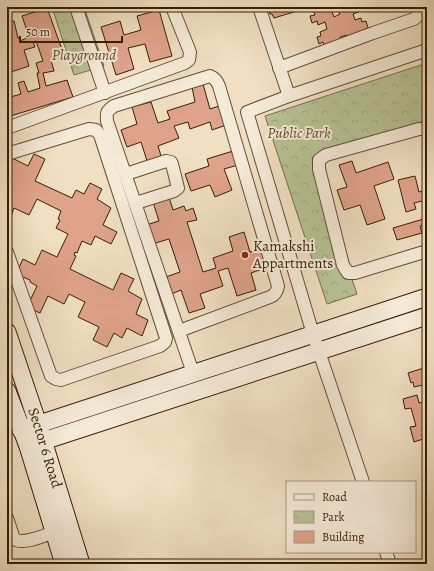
<svg xmlns="http://www.w3.org/2000/svg" width="434" height="571" font-family="Alegreya,serif">
	<defs>
		<pattern id="park-crowns" width="20" height="18" patternUnits="userSpaceOnUse"><rect width="20" height="18" fill="#b7c295"/><path d="M2 6a3 3 0 1 1 6 0M12 15a3 3 0 1 1 6 0" fill="none" stroke="#9ea67f"/></pattern>
	</defs>
	<rect width="100%" height="100%" fill="#f0dfc3"/>
	<filter id="stains"><feTurbulence type="fractalNoise" baseFrequency=".005" numOctaves="4"/><feColorMatrix values="0 0 0 0 .2 0 0 0 0 .09 0 0 0 0 .02 0 0 0 .5 -.17"/></filter>
	<radialGradient id="worn" r=".72"><stop offset=".6" stop-color="#630" stop-opacity="0"/><stop offset="1" stop-color="#630" stop-opacity=".3"/></radialGradient>
	<!-- park -->
	<g fill="url(#park-crowns)" stroke="#76704c">
		<path d="M 52,7 L 84,7 L 104,66 L 74,75 Z"/>
		<path d="M 427,63 L 427,120 L 312,158 L 357,294 L 327,304 L 265,116 Z"/>
	</g>
	<!-- building -->
	<g fill="#dfa38b" stroke="#361e04">
		<path d="M 271,7 L 310,7 L 274,18 L 272,14 L 270,14 L 268,8 Z"/>
		<path d="M 322,7 L 330,7 L 334,17 L 340,14 L 337,7 L 360,7 L 361,11 L 353,14 L 355,20 L 361,18 L 362,22 L 366,21 L 368,28 L 365,29 L 367,35 L 349,41 L 347,35 L 340,37 L 342,42 L 325,48 L 323,42 L 319,44 L 317,37 L 321,36 L 320,32 L 327,29 L 325,22 L 318,25 L 317,21 L 312,23 L 310,16 L 315,15 L 313,10 Z"/>
		<path d="M 47,8 L 64,55 L 51,60 L 54,71 L 43,73 L 46,86 L 67,80 L 73,97 L 7,117 L 7,98 L 21,94 L 18,83 L 24,81 L 28,92 L 40,88 L 37,73 L 39,73 L 36,63 L 43,61 L 36,41 L 33,42 L 35,47 L 24,50 L 29,66 L 8,73 L 7,70 L 7,22 L 14,21 L 18,38 L 19,38 L 20,41 L 29,37 L 22,16 Z"/>
		<path d="M 159,10 L 172,56 L 150,62 L 145,44 L 128,48 L 134,69 L 116,75 L 101,27 L 120,21 L 124,35 L 141,30 L 137,16 Z"/>
		<path d="M 203,84 L 210,109 L 222,105 L 229,124 L 212,130 L 210,122 L 190,129 L 188,122 L 174,126 L 179,138 L 158,146 L 162,159 L 148,164 L 141,142 L 127,147 L 121,130 L 137,124 L 132,107 L 151,102 L 158,123 L 170,119 L 167,111 L 195,102 L 192,87 Z"/>
		<path d="M 233,151 L 238,165 L 224,169 L 232,190 L 215,197 L 210,185 L 191,191 L 185,174 L 209,166 L 207,159 Z"/>
		<path d="M 34,154 L 45,159 L 35,181 L 72,198 L 76,190 L 84,194 L 90,183 L 102,189 L 97,199 L 111,208 L 103,225 L 117,232 L 111,244 L 95,236 L 91,245 L 82,241 L 77,253 L 75,252 L 74,255 L 76,256 L 70,269 L 113,290 L 121,273 L 134,279 L 128,291 L 142,299 L 136,314 L 148,320 L 142,336 L 127,328 L 122,338 L 114,333 L 107,347 L 93,340 L 99,327 L 78,317 L 85,302 L 69,294 L 64,304 L 48,296 L 40,313 L 27,307 L 37,286 L 30,282 L 30,280 L 16,274 L 23,259 L 35,265 L 42,250 L 57,257 L 68,234 L 56,228 L 60,220 L 58,219 L 61,211 L 37,199 L 29,215 L 14,208 L 10,219 L 7,218 L 7,168 L 12,158 L 28,166 Z"/>
		<path d="M 352,161 L 356,173 L 388,162 L 394,179 L 374,186 L 385,219 L 367,225 L 360,205 L 344,210 L 337,190 L 347,187 L 339,165 Z"/>
		<path d="M 415,176 L 419,192 L 427,190 L 427,206 L 424,207 L 422,201 L 414,203 L 416,209 L 406,212 L 398,180 Z"/>
		<path d="M 168,194 L 173,210 L 184,206 L 186,211 L 193,208 L 197,220 L 187,222 L 203,272 L 216,268 L 213,258 L 233,251 L 229,237 L 244,232 L 250,252 L 265,248 L 271,266 L 251,273 L 256,290 L 237,296 L 228,268 L 218,271 L 223,286 L 200,294 L 205,308 L 189,313 L 181,290 L 169,295 L 163,278 L 180,272 L 169,239 L 152,244 L 146,225 L 159,221 L 152,199 Z"/>
		<path d="M 427,218 L 427,224 L 420,226 L 422,233 L 397,240 L 393,228 Z"/>
		<path d="M 427,367 L 427,384 L 414,387 L 413,382 L 411,383 L 408,373 Z"/>
		<path d="M 417,395 L 419,403 L 427,401 L 427,423 L 425,423 L 427,434 L 422,435 L 423,439 L 414,442 L 410,427 L 416,426 L 411,408 L 405,409 L 403,399 Z"/>
	</g>
	<g fill="none" stroke-linecap="round" stroke-linejoin="round">
		<defs>
			<g id="street">
				<path d="M 76,7 L 105,93"/>
				<path d="M 259,7 L 289,96"/>
				<path d="M 279,68 L 373,33 L 414,19 C 418,16 421,12 419,7"/>
				<path d="M 7,128 L 185,63 L 189,60 L 190,52 L 172,7"/>
				<path d="M 427,129 L 419,129 L 326,155 L 319,160 L 319,169 L 343,265 L 348,273 L 355,273 L 427,251"/>
				<path d="M 7,154 L 89,129 L 96,130 L 100,135 L 166,338 L 165,342 L 160,346 L 61,380 L 56,379 L 51,376 L 7,252"/>
				<path d="M 126,174 L 166,161 L 171,162 L 172,164 L 178,188 L 174,191 L 136,203"/>
				<path d="M 179,331 L 270,297 C 275,295 277,292 278,286 L 219,86 C 217,81 215,78 210,76 L 114,106 C 107,111 106,112 107,121 L 193,373"/>
				<path d="M 363,482 L 313,334 L 247,112 L 289,96 L 427,50"/>
				<path d="M 7,518 L 14,539 C 24,545 43,536 54,532"/>
				<path d="M 386,552 L 390,564"/>
			</g>
			<g id="secondary">
				<path id="s1" d="M 7,332 L 38,424 L 81,564"/>
				<path d="M 7,391 L 28,446 L 64,564"/>
				<path d="M 21,430 L 427,297"/>
				<path d="M 28,446 L 427,316"/>
			</g>
		</defs>
		<!-- street casing -->
		<use href="#street" stroke="#644e34" stroke-width="14"/>
		<!-- secondary casing -->
		<use href="#secondary" stroke="#361e04" stroke-width="19"/>
		<!-- street -->
		<use href="#street" stroke="#f5ead8" stroke-width="12"/>
		<!-- secondary -->
		<use href="#secondary" stroke="#f5ead8" stroke-width="17"/>
	</g>
	<!-- markers -->
	<circle fill="#8f2418" stroke="#f5ead8" stroke-width="1.5" cx="245" cy="255" r="4"/>
	<g text-anchor="middle" dominant-baseline="central" stroke-width="4" stroke-linejoin="round" paint-order="stroke">
		<!-- park labels -->
		<g font-size="15" font-style="italic" fill="#5d4f30" stroke="#f5ead8">
			<text x="84" y="55">Playground</text>
			<text x="299" y="133">Public Park</text>
		</g>
		<!-- poi labels -->
		<g font-size="15" fill="#361e04" stroke="#f5ead8" text-anchor="start">
			<text x="253" y="246">Kamakshi<tspan x="253" dy="17">Appartments</tspan></text>
		</g>
		<!-- street labels -->
		<g font-size="15" fill="#361e04" stroke="#f5ead8">
			<text stroke="none"><textPath href="#s1" startOffset="122">Sector 6 Road</textPath></text>
		</g>
	</g>
	<!-- margin -->
	<rect width="434" height="571" fill="none" stroke="#f0dfc3" stroke-width="24"/>
	<rect x="8" y="8" width="418" height="555" fill="none" stroke="#361e04" stroke-width="2"/>
	<rect x="12" y="12" width="410" height="547" fill="none" stroke="#361e04"/>
	<!-- legend -->
	<rect x="286" y="481" width="130" height="72" fill="#f5ead8" stroke="#a99883"/>
	<rect x="294" y="494" width="20" height="6" fill="#f5ead8" stroke="#a99883"/>
	<text x="322" y="501" font-size="12" fill="#361e04">Road</text>
	<rect x="294" y="511" width="20" height="12" fill="url(#park-crowns)" stroke="#a99883"/>
	<text x="322" y="521" font-size="12" fill="#361e04">Park</text>
	<rect x="294" y="531" width="20" height="12" fill="#dfa38b" stroke="#a99883"/>
	<text x="322" y="541" font-size="12" fill="#361e04">Building</text>
	<!-- scale -->
	<path d="M20 36v6h102v-6" fill="none" stroke="#361e04" stroke-width="2"/>
	<text x="26" y="36" font-size="12" fill="#361e04" stroke="#f5ead8" stroke-width="3" paint-order="stroke">50 m</text>
	<rect width="100%" height="100%" filter="url(#stains)"/>
	<rect width="100%" height="100%" fill="url(#worn)"/>
</svg>
